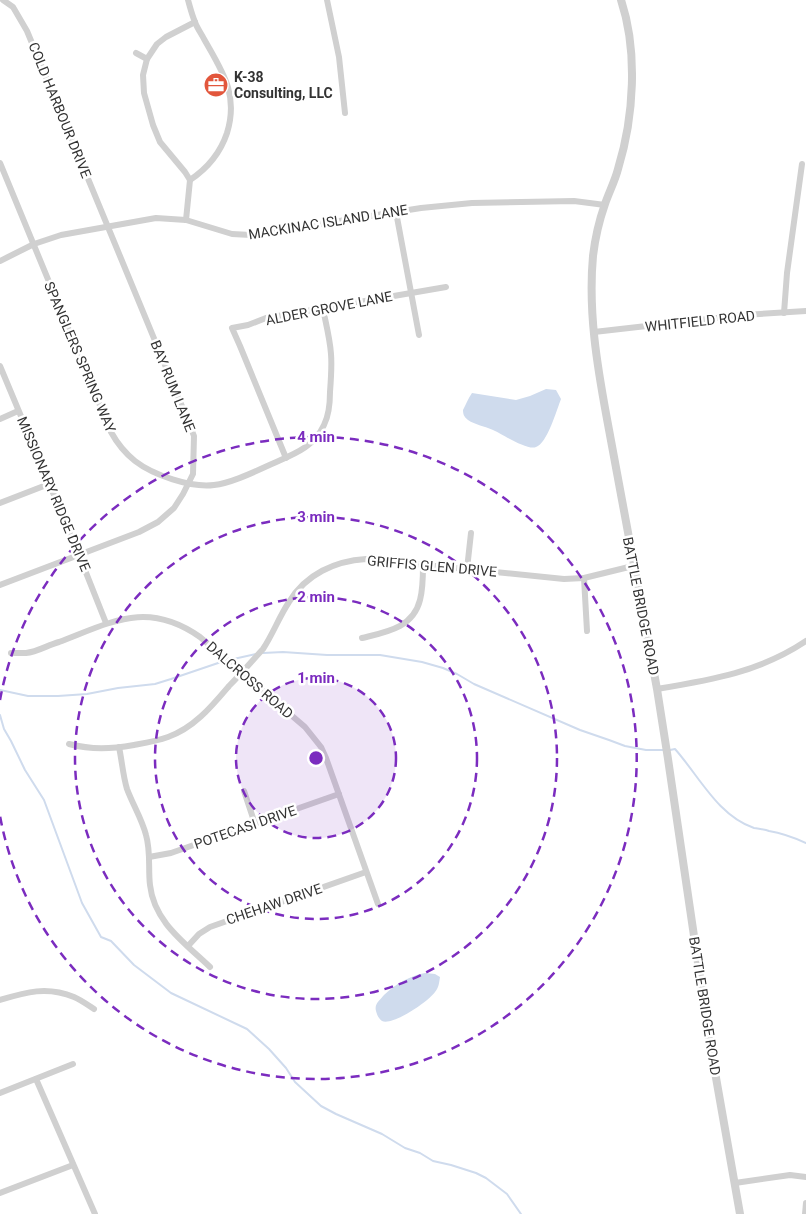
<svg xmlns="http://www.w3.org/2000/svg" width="806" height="1214" font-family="Roboto,sans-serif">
	<rect width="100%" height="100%" fill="#fff"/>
	<!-- water -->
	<g fill="#cfdbed">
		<path d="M 546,389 L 556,390 L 561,399 C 557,409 547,444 536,447 C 528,451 502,434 493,430 C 485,426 475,425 468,420 C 464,417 463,414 463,410 C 466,404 468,399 472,393 L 516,400 L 530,396 Z"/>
		<path d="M 425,973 L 435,974 L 440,977 C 439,983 439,987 435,992 C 429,1001 393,1026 382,1021 C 379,1019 377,1015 376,1011 C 374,1004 380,1000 384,995 C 396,984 409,976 425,973 Z"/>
	</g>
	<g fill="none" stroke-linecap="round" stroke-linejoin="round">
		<!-- stream -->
		<g stroke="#cfdbed" stroke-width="2">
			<path d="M 263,653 L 283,652 L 327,655 L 380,655 L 422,662 L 443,668 L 457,674 L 474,684 L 580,730 L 609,740 L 625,746 L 646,750 L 665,750"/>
			<path d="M 229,660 L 256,654"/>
			<path d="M 0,690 L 28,696 L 58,696 L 87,694 L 118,688 L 155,684 L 171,679 L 224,661"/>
			<path d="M 0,715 L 4,729 L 11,741 L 25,770 L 44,800 L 82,903 L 101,937 L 111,941 L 134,965 L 171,993 L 247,1029 L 269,1049 L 286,1068 L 295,1082 L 321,1106 L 336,1114 L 382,1134 L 405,1148 L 420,1153 L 433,1161 L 451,1165 L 476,1173 L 486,1178 L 507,1194 L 521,1214"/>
			<path d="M 670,750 L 675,749 C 699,776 718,816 754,828 C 759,829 764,829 769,831 C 781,833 795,838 806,843"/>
		</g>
		<!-- minor -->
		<g stroke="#d0d0d0" stroke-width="6">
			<path d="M 188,0 C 190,7 192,15 195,22 C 197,28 201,33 204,39 C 222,71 239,94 227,133 C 220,154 208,168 190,180"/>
			<path d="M 327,0 L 339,57 L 345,113"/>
			<path d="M 136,53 L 147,59"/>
			<path d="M 0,163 L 111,432 C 117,443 125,453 135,461 C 153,475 191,488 214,485 C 232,483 256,471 274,463 C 294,454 314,447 324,425 C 329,415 330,403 330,392 C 331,379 332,366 331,354 C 330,339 326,324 323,309"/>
			<path d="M 396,212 L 419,335"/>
			<path d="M 186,220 L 190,180 L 185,172 L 160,142 L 153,125 L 144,93 L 143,75 L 147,59 L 157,44 L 166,37 L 195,22"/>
			<path d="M 0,261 L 34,244 L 61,235 L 156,218 L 186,220 L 232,234 L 251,235 L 421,208 L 472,203 L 574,201 L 605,205"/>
			<path d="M 784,313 L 787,273 L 802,164"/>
			<path d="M 594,332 L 743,315 L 806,311"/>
			<path d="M 0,366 L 79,555 L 106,623"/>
			<path d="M 0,419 L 18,411"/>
			<path d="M 286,458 L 240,346 L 232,328 L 248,325 L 266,318 L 446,287"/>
			<path d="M 0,503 L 49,484"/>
			<path d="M 467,569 L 471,533"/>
			<path d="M 584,578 L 587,631"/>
			<path d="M 0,585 L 139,532 L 158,522 L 174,508 L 183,494 L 193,474 L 194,436 L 184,411 L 27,31 L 13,7 L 3,0"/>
			<path d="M 362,638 C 386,632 413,628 420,600 C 423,589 423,576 423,565"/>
			<path d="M 11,653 C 16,653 21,653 26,653 C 37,652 48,645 59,642 C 112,622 147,600 200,637 L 305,727 L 321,747 L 326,758 L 378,904"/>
			<path d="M 657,689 C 711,680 760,672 806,641"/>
			<path d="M 69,744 C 92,750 111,749 134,745 C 145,743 157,741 168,737 C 194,728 212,706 229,686 C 241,674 252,661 263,649 C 273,634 279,617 289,602 C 306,574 335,561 366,559 L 564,579 L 584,578 L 633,566"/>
			<path d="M 119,747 C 122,761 123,776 127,789 C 133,805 142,819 146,835 C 151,852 148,869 150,885 C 154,922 185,943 210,967"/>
			<path d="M 244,791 L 255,824"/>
			<path d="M 149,857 L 171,853 L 339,794"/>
			<path d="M 188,946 L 199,934 L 210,927 L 366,872"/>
			<path d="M 0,1000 C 26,992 47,986 74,997 C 81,1000 88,1005 94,1009"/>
			<path d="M 36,1079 L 95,1214"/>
			<path d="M 0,1093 L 73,1064"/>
			<path d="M 735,1183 L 790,1175 L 806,1177"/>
			<path d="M 0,1193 L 73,1165"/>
			<path d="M 805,1214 L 806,1203"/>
		</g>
		<!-- tertiary -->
		<path stroke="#d0d0d0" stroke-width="8" d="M 621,0 C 638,51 634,117 618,169 C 615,181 609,192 605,204 C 599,221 595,239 593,256 C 588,311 597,365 607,419 L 657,689 L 668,759 L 709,1038 L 740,1214"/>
	</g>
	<!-- distance rings -->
	<circle cx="316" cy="758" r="80" fill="#7b2cbf" fill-opacity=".12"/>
	<g fill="none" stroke="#7b2cbf" stroke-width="2.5" stroke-dasharray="9 6">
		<circle cx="316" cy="758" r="80"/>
		<circle cx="316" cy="758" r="161"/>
		<circle cx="316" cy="758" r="241"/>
		<path d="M0 700A321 321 0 1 1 0 816"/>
	</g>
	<!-- icons -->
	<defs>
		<symbol id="office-disc" viewBox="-11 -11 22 22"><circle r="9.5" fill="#e2563c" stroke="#fff"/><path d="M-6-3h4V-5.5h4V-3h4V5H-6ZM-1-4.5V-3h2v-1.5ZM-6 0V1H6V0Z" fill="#fff"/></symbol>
	</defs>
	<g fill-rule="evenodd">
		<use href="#office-disc" x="202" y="71" width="28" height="28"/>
	</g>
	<g text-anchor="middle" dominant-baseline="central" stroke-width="5" stroke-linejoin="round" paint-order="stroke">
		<!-- poi labels -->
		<g font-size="14" font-weight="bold" fill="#333" stroke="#fff" text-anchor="start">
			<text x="234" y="77">K-38<tspan x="234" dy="16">Consulting, LLC</tspan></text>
		</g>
		<!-- street labels -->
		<g font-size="14" fill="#333" stroke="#fff">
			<text transform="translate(60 110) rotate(68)">COLD HARBOUR DRIVE</text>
			<text transform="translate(328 222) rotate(-9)">MACKINAC ISLAND LANE</text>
			<text transform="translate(329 308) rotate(-11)">ALDER GROVE LANE</text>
			<text transform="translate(700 321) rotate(-6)">WHITFIELD ROAD</text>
			<text transform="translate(80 357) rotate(67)">SPANGLERS SPRING WAY</text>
			<text transform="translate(173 386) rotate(68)">BAY RUM LANE</text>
			<text transform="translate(54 494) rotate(67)">MISSIONARY RIDGE DRIVE</text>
			<text transform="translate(432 566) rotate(5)">GRIFFIS GLEN DRIVE</text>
			<text transform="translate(641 606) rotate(79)">BATTLE BRIDGE ROAD</text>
			<text transform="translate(250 680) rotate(41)">DALCROSS ROAD</text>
			<text transform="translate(245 827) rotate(-19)">POTECASI DRIVE</text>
			<text transform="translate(274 904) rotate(-19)">CHEHAW DRIVE</text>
			<text transform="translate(705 1006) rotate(81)">BATTLE BRIDGE ROAD</text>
		</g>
	</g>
	<circle cx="316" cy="758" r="8" fill="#7b2cbf" stroke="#fff" stroke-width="2.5"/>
	<g font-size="15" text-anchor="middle" font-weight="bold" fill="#7b2cbf" stroke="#fff" stroke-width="5" stroke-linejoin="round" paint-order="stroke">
		<text x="316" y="442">4 min</text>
		<text x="316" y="522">3 min</text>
		<text x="316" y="602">2 min</text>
		<text x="316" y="683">1 min</text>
	</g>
</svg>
